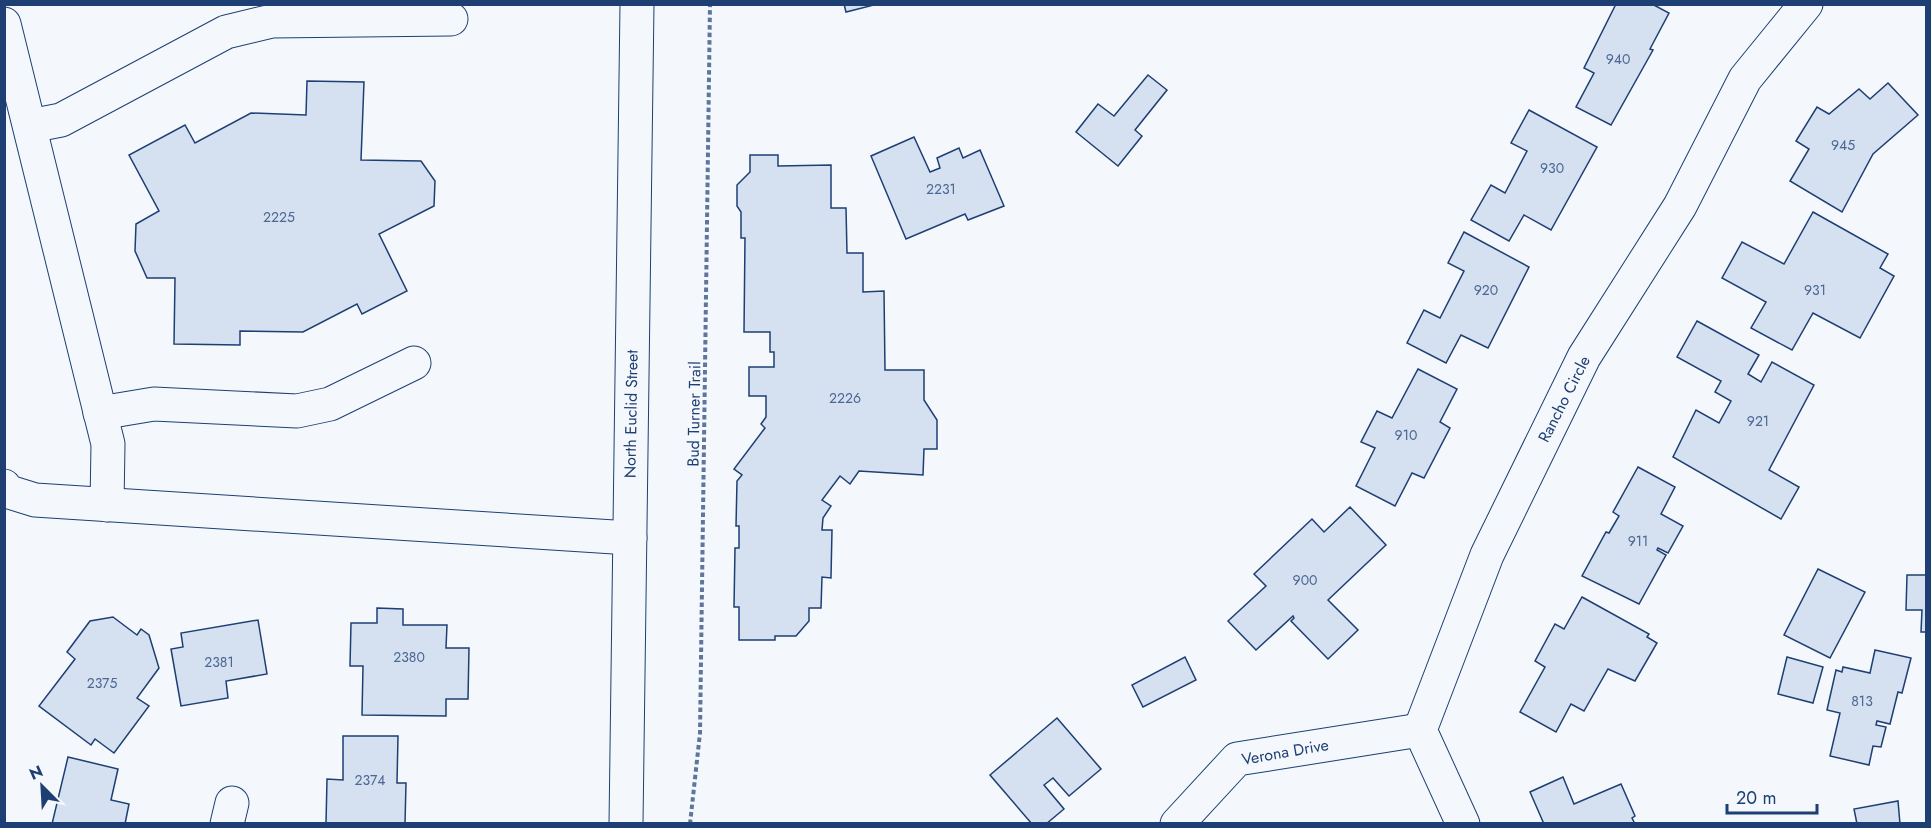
<svg xmlns="http://www.w3.org/2000/svg" width="1931" height="828" font-family="Jost,sans-serif">
	<rect width="100%" height="100%" fill="#f4f7fb"/>
	<!-- building -->
	<g fill="#d5e0f0" stroke="#1d3f73" stroke-width="1.5">
		<path d="M 844,4 L 874,4 L 874,5 L 846,12 Z"/>
		<path d="M 1616,4 L 1652,4 L 1669,13 L 1650,49 L 1653,50 L 1611,125 L 1576,107 L 1594,73 L 1584,68 Z"/>
		<path d="M 1148,75 L 1167,90 L 1135,130 L 1142,136 L 1118,166 L 1076,132 L 1098,104 L 1114,116 Z"/>
		<path d="M 307,81 L 364,82 L 361,160 L 421,161 L 435,181 L 434,206 L 379,234 L 407,291 L 362,314 L 357,304 L 303,332 L 240,331 L 240,345 L 174,344 L 175,278 L 147,278 L 135,251 L 136,224 L 159,211 L 129,155 L 185,125 L 195,143 L 251,113 L 306,115 Z"/>
		<path d="M 1888,83 L 1918,115 L 1873,154 L 1842,212 L 1790,181 L 1809,149 L 1796,141 L 1817,107 L 1829,114 L 1859,89 L 1870,99 Z"/>
		<path d="M 1529,110 L 1597,147 L 1551,230 L 1524,215 L 1509,241 L 1471,220 L 1491,185 L 1505,193 L 1527,151 L 1511,143 Z"/>
		<path d="M 914,137 L 930,172 L 940,168 L 937,158 L 959,148 L 963,158 L 980,150 L 1004,206 L 968,220 L 965,214 L 906,239 L 871,156 Z"/>
		<path d="M 750,155 L 778,155 L 778,166 L 831,165 L 831,208 L 846,208 L 847,253 L 863,253 L 863,292 L 884,291 L 885,370 L 924,370 L 924,400 L 937,420 L 937,449 L 924,449 L 923,475 L 859,471 L 850,484 L 840,476 L 822,500 L 831,506 L 823,518 L 822,530 L 832,530 L 831,578 L 822,577 L 821,608 L 809,608 L 809,621 L 796,636 L 775,636 L 775,640 L 739,640 L 739,607 L 734,607 L 735,548 L 739,548 L 739,526 L 736,526 L 737,481 L 742,475 L 734,469 L 765,428 L 761,424 L 766,417 L 766,396 L 749,396 L 749,367 L 774,367 L 774,352 L 770,352 L 770,332 L 744,332 L 745,238 L 741,238 L 741,212 L 737,206 L 737,185 L 750,172 Z"/>
		<path d="M 1813,212 L 1888,254 L 1880,268 L 1894,276 L 1860,338 L 1813,313 L 1792,350 L 1751,328 L 1766,302 L 1722,278 L 1742,242 L 1784,264 Z"/>
		<path d="M 1464,232 L 1529,267 L 1488,348 L 1461,335 L 1446,363 L 1407,343 L 1424,310 L 1440,318 L 1464,271 L 1448,263 Z"/>
		<path d="M 1697,321 L 1759,355 L 1748,374 L 1761,382 L 1772,362 L 1814,385 L 1769,470 L 1799,487 L 1781,519 L 1673,457 L 1696,410 L 1719,423 L 1731,401 L 1715,392 L 1721,381 L 1677,357 Z"/>
		<path d="M 1418,369 L 1457,389 L 1440,422 L 1450,428 L 1424,478 L 1412,473 L 1395,506 L 1356,486 L 1375,448 L 1361,442 L 1377,411 L 1392,418 Z"/>
		<path d="M 1638,467 L 1675,487 L 1661,514 L 1683,526 L 1668,553 L 1658,548 L 1657,550 L 1666,555 L 1639,604 L 1582,576 L 1606,532 L 1609,533 L 1619,516 L 1613,512 Z"/>
		<path d="M 1350,507 L 1386,545 L 1328,600 L 1358,630 L 1328,659 L 1291,621 L 1294,618 L 1293,616 L 1256,650 L 1228,621 L 1266,586 L 1254,574 L 1312,519 L 1324,532 Z"/>
		<path d="M 1818,569 L 1865,592 L 1830,658 L 1784,635 Z"/>
		<path d="M 1907,575 L 1926,575 L 1926,632 L 1921,632 L 1922,610 L 1906,610 Z"/>
		<path d="M 1582,597 L 1649,634 L 1647,637 L 1657,643 L 1635,681 L 1608,669 L 1584,711 L 1571,704 L 1556,732 L 1520,712 L 1545,667 L 1535,661 L 1555,624 L 1564,629 Z"/>
		<path d="M 377,608 L 403,609 L 403,625 L 447,625 L 446,648 L 469,648 L 468,699 L 446,699 L 446,716 L 362,715 L 363,666 L 350,666 L 351,623 L 377,623 Z"/>
		<path d="M 113,617 L 137,635 L 141,629 L 149,635 L 159,668 L 137,698 L 149,706 L 114,753 L 95,739 L 91,745 L 39,706 L 75,659 L 67,652 L 90,621 Z"/>
		<path d="M 258,620 L 267,674 L 226,681 L 228,698 L 181,706 L 171,649 L 183,647 L 181,633 Z"/>
		<path d="M 1875,650 L 1911,658 L 1902,693 L 1898,692 L 1890,724 L 1877,721 L 1876,725 L 1886,727 L 1881,747 L 1873,746 L 1869,765 L 1830,756 L 1840,713 L 1827,710 L 1836,670 L 1842,672 L 1843,667 L 1870,673 Z"/>
		<path d="M 1185,657 L 1196,680 L 1143,707 L 1132,685 Z"/>
		<path d="M 1787,657 L 1823,667 L 1813,703 L 1778,694 Z"/>
		<path d="M 1057,718 L 1101,769 L 1069,796 L 1053,778 L 1044,785 L 1064,809 L 1046,824 L 1032,824 L 990,775 Z"/>
		<path d="M 343,736 L 398,736 L 397,783 L 406,783 L 405,824 L 326,824 L 327,779 L 343,780 Z"/>
		<path d="M 68,757 L 118,769 L 111,800 L 129,804 L 125,824 L 52,824 Z"/>
		<path d="M 1563,777 L 1574,804 L 1621,784 L 1635,816 L 1632,818 L 1635,824 L 1544,824 L 1530,792 Z"/>
		<path d="M 1898,801 L 1900,824 L 1857,824 L 1854,809 Z"/>
	</g>
	<g fill="none" stroke-linecap="round" stroke-linejoin="round">
		<defs>
			<g id="minor">
				<path d="M 4,24 L 108,444 L 107,505"/>
				<path d="M 30,126 L 61,120 L 226,32 L 272,21 L 451,19"/>
				<path d="M 100,413 L 154,404 L 297,411 L 330,404 L 414,363"/>
				<path d="M 4,486 L 6,491 L 35,500 L 630,538"/>
				<path d="M 227,824 L 232,803"/>
				<path d="M 1177,824 L 1237,759 L 1420,730"/>
				<path d="M 1463,824 L 1420,730 L 1487,555 L 1584,357 L 1680,206 L 1745,79 L 1806,4"/>
			</g>
			<path id="major" d="M 626,824 L 637,4"/>
		</defs>
		<!-- minor casing -->
		<use href="#minor" stroke="#1d3f73" stroke-width="35"/>
		<!-- major casing -->
		<use href="#major" stroke="#1d3f73" stroke-width="35"/>
		<!-- path -->
		<path stroke="#5e769c" stroke-width="4" stroke-dasharray="4.5 3" stroke-linecap="butt" d="M 690,824 L 700,733 L 710,4"/>
		<!-- minor -->
		<use href="#minor" stroke="#f4f7fb" stroke-width="33"/>
		<!-- major -->
		<use href="#major" stroke="#f4f7fb" stroke-width="33"/>
	</g>
	<g text-anchor="middle" dominant-baseline="central" stroke-width="4.5" stroke-linejoin="round" paint-order="stroke">
		<!-- number labels -->
		<g font-size="14" fill="#4b6792">
			<text x="1618" y="59">940</text>
			<text x="1843" y="145">945</text>
			<text x="1552" y="168">930</text>
			<text x="941" y="189">2231</text>
			<text x="279" y="217">2225</text>
			<text x="1486" y="290">920</text>
			<text x="1815" y="290">931</text>
			<text x="845" y="398">2226</text>
			<text x="1758" y="421">921</text>
			<text x="1406" y="435">910</text>
			<text x="1638" y="541">911</text>
			<text x="1305" y="580">900</text>
			<text x="409" y="657">2380</text>
			<text x="219" y="662">2381</text>
			<text x="102" y="683">2375</text>
			<text x="1862" y="701">813</text>
			<text x="370" y="780">2374</text>
		</g>
		<!-- street labels -->
		<g font-size="16" fill="#1d3f73" stroke="#f4f7fb">
			<text transform="translate(1564 399) rotate(-63)">Rancho Circle</text>
			<text transform="translate(631 414) rotate(-89)">North Euclid Street</text>
			<text transform="translate(694 414) rotate(-89)">Bud Turner Trail</text>
			<text transform="translate(1285 752) rotate(-10)">Verona Drive</text>
		</g>
	</g>
	<!-- border -->
	<rect width="1931" height="828" fill="none" stroke="#1d3f73" stroke-width="12"/>
	<!-- north arrow -->
	<g transform="translate(42 786) rotate(336)" stroke="#f4f7fb" stroke-width="4.5" paint-order="stroke">
	<path d="M0-4.5L10 22L0 15L-10 22Z" fill="#1d3f73"/>
	<text y="-9" font-size="16" font-weight="bold" text-anchor="middle" fill="#1d3f73">N</text>
	</g>
	<!-- scale -->
	<path d="M1727 804v9h90v-9" fill="none" stroke="#1d3f73" stroke-width="3"/>
	<text x="1736" y="804" font-size="18" fill="#1d3f73" stroke="#f4f7fb" stroke-width="4.5" paint-order="stroke">20 m</text>
</svg>
